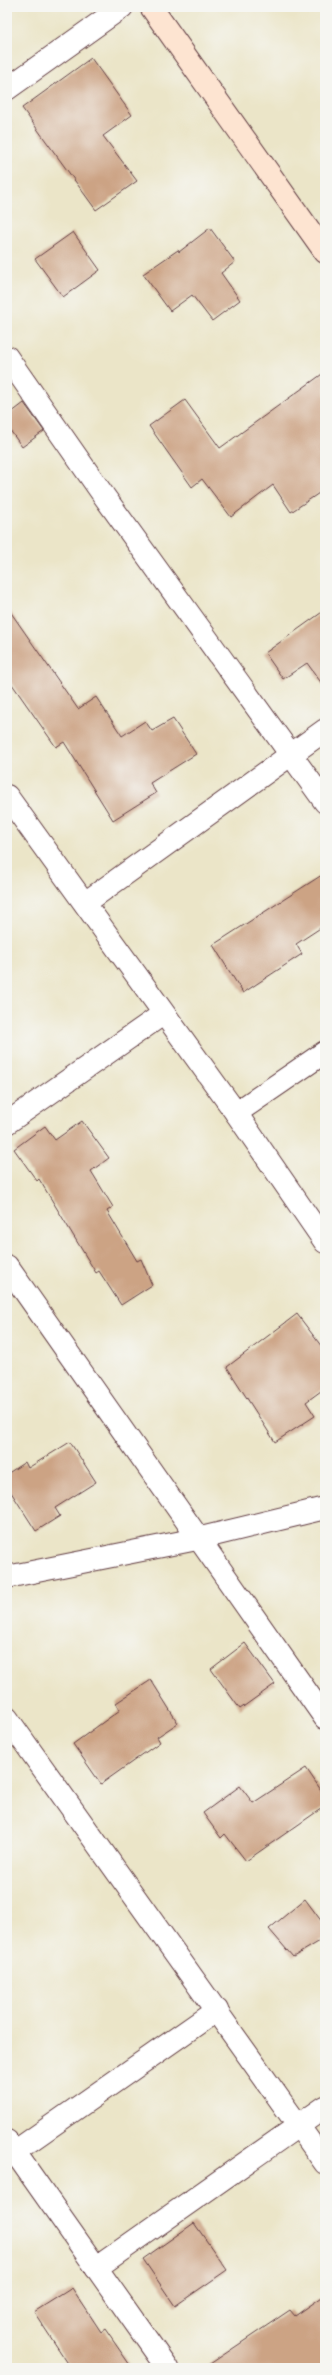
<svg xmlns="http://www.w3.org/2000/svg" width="332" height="2375" font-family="Kalam,sans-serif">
	<rect width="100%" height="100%" fill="#f6f6f2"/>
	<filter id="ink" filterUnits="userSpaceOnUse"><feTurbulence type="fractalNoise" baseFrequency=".025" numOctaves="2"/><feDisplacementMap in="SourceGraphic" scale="8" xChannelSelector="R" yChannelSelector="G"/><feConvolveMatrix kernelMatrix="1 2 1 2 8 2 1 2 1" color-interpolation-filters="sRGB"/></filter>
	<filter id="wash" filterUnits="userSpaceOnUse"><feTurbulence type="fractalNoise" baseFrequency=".012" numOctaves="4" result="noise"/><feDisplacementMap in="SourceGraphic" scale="16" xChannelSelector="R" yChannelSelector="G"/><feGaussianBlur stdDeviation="0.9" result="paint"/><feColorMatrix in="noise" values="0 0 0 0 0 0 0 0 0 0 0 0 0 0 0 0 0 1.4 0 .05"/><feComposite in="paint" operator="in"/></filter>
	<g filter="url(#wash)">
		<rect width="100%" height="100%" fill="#ebe5c8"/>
		<g id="blocks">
			<!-- building -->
			<g fill="#cca384">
				<path d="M 91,58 L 132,115 L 103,136 L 137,181 L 96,210 L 22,108 Z"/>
				<path d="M 210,228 L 235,262 L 221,273 L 240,300 L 212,321 L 192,295 L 170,311 L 143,274 L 178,250 L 179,252 Z"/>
				<path d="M 73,232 L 100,270 L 63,297 L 35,259 Z"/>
				<path d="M 325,372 L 325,489 L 291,512 L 273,485 L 231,517 L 202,479 L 192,487 L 149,426 L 185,400 L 220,448 Z"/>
				<path d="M 24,403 L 44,431 L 22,447 L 7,426 L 7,416 Z"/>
				<path d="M 7,607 L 78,709 L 96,697 L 122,736 L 145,721 L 152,731 L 173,719 L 196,754 L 150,783 L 156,793 L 113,820 L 64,742 L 56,747 L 7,677 Z"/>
				<path d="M 325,610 L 325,688 L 307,663 L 283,679 L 265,653 Z"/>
				<path d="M 325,873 L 325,925 L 296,944 L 302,954 L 243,993 L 213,945 Z"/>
				<path d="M 82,1121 L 109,1158 L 91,1171 L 113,1207 L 107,1211 L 137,1261 L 141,1259 L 152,1285 L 121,1305 L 99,1271 L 96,1273 L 39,1179 L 37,1181 L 14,1149 L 45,1126 L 55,1140 Z"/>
				<path d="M 297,1314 L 325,1351 L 325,1388 L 306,1402 L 315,1416 L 275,1442 L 227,1367 Z"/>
				<path d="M 70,1442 L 96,1482 L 55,1508 L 60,1516 L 36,1531 L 7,1486 L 7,1474 L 25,1462 L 28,1468 Z"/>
				<path d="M 245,1643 L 275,1684 L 240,1709 L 211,1669 Z"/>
				<path d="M 151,1680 L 178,1723 L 157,1737 L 160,1742 L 101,1784 L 73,1744 L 120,1710 L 116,1703 Z"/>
				<path d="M 306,1768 L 325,1796 L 325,1806 L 246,1861 L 225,1834 L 221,1838 L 203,1813 L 240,1786 L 253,1803 Z"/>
				<path d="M 305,1899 L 325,1926 L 325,1938 L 293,1957 L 269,1929 Z"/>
				<path d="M 194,2223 L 227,2270 L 175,2306 L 143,2259 Z"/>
				<path d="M 72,2288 L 101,2332 L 105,2329 L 132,2368 L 71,2368 L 34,2312 Z"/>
				<path d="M 325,2295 L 325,2368 L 204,2368 L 290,2310 L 295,2316 Z"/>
			</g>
		</g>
	</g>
	<g filter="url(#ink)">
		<use href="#blocks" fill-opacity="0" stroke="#623d43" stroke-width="1"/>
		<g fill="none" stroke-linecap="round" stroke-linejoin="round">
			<defs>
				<g id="street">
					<path d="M 7,89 L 122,7"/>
					<path d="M 7,357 L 104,496 L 325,802"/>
					<path d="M 7,796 L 236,1113 L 325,1242"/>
					<path d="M 85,903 L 325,730"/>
					<path d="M 236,1113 L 325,1052"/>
					<path d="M 7,1123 L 163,1014"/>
					<path d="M 7,1266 L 325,1718"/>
					<path d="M 7,1577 L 197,1539 L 325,1508"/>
					<path d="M 7,1718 L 325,2163"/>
					<path d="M 7,2141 L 167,2368"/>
					<path d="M 7,2157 L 217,2010"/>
					<path d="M 96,2268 L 325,2107"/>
				</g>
				<path id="secondary" d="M 151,7 L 325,252"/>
			</defs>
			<!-- street casing -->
			<use href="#street" stroke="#623d43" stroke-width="24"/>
			<!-- secondary casing -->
			<use href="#secondary" stroke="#623d43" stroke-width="24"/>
			<!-- street -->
			<use href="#street" stroke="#fff" stroke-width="22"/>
			<!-- secondary -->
			<use href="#secondary" stroke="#fde4d1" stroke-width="22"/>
		</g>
	</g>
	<!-- margin -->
	<rect width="332" height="2375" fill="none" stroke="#f6f6f2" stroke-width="24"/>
</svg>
